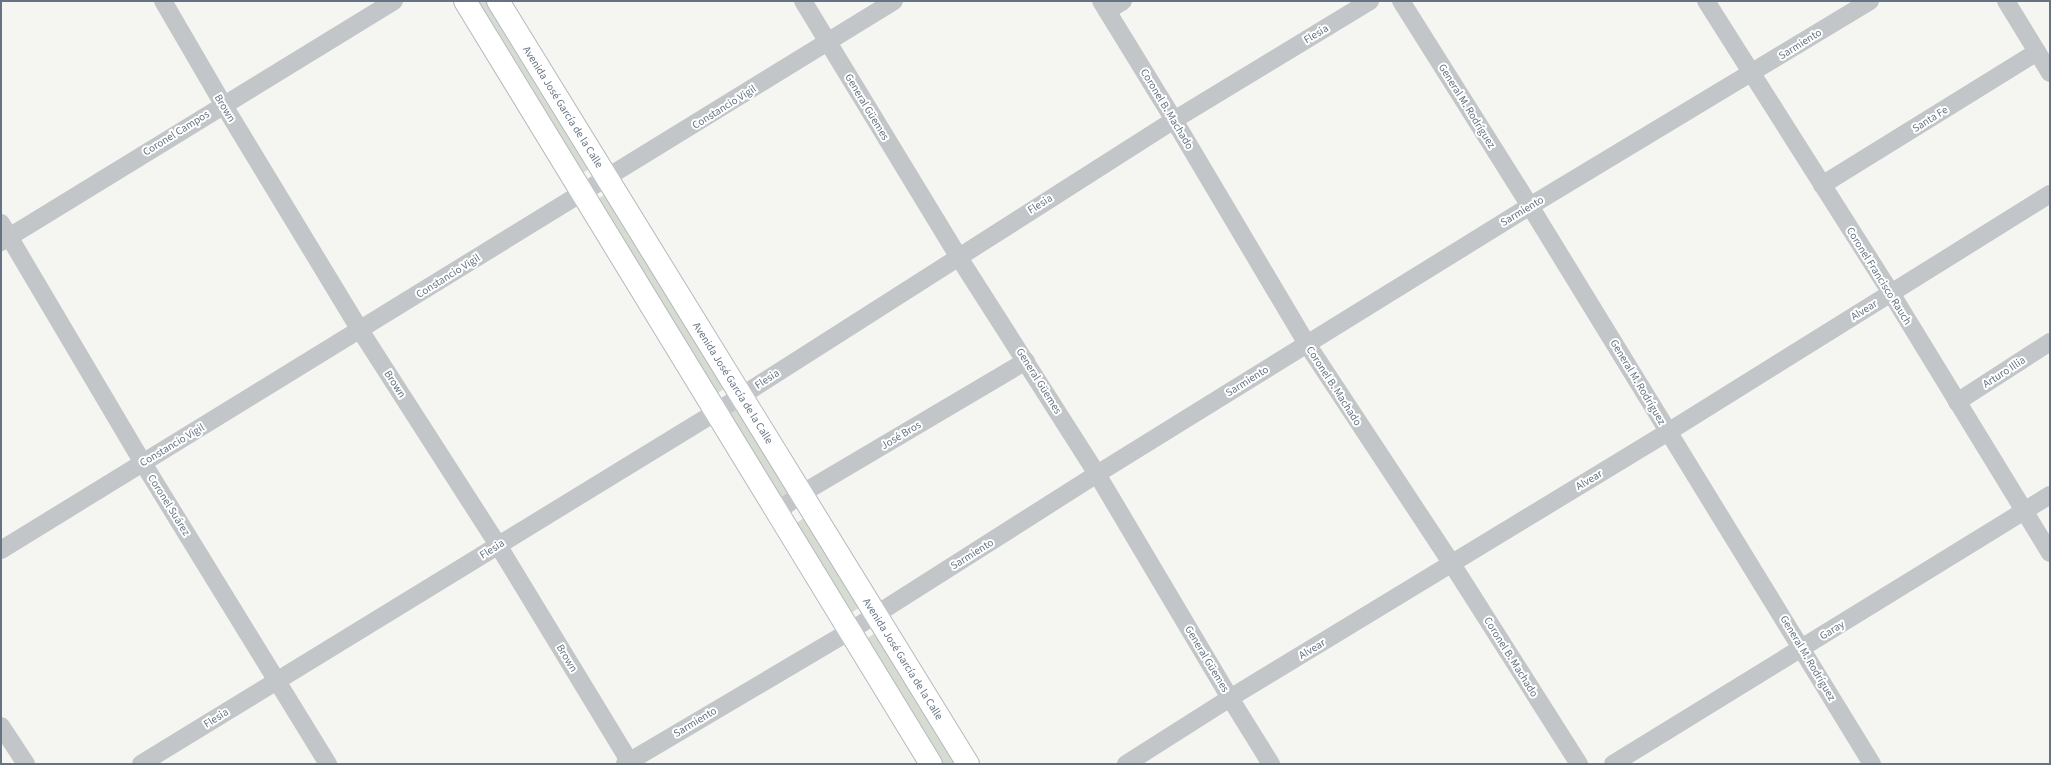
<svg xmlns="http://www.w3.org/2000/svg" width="2051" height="765" font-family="'Source Sans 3',sans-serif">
	<rect width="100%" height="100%" fill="#f5f5f1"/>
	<!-- green -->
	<g fill="#d6dcd2">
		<path d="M 471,1 L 488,1 L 592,167 L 580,175 Z"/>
		<path d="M 604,195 L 725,388 L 714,396 L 593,202 Z"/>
		<path d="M 737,408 L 792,497 L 781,504 L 725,415 Z"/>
		<path d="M 804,518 L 859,608 L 847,615 L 792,526 Z"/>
		<path d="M 875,633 L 957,764 L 940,764 L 863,641 Z"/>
	</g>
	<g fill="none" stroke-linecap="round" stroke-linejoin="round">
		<defs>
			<g id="secondary">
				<path d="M 465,1 L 931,764"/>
				<path d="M 498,1 L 968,764"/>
			</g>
		</defs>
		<!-- secondary casing -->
		<use href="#secondary" stroke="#b5b9be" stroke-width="24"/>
		<!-- street -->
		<g stroke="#c3c6c9" stroke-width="18">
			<path d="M 163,1 L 223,104 L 360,330 L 498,545 L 631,764"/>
			<path d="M 803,1 L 958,256 L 1097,474 L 1230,698 L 1271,764"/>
			<path d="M 1101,1 L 1174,120 L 1307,344 L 1452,564 L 1579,764"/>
			<path d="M 1401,1 L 1530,206 L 1872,764"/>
			<path d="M 1706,1 L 1891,293 L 2050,553"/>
			<path d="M 2006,1 L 2050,73"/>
			<path d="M 1107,11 L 1123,1"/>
			<path d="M 1822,185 L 2037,52"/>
			<path d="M 1,223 L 143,463 L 328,764"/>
			<path d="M 1,242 L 394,1"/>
			<path d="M 1957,402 L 2050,342"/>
			<path d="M 778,511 L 801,494 L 1026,361"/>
			<path d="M 1,550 L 894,1"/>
			<path d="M 1,726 L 26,764"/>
			<path d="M 141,764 L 716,412 L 1174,120 L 1370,1"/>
			<path d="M 625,764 L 850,631 L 1097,474 L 1530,206 L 1870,1"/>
			<path d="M 1126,764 L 1230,698 L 1668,432 L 2050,194"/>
			<path d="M 1613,764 L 2050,495"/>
		</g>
		<!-- secondary -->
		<use href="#secondary" stroke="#fff" stroke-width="22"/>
	</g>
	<g text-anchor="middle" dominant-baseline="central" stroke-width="4" stroke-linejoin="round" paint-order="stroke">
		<!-- street labels -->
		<g font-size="11" fill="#657382" stroke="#fff">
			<text transform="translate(1316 34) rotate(-31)">Flesia</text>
			<text transform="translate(1800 44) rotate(-32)">Sarmiento</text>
			<text transform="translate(1467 106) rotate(58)">General M. Rodríguez</text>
			<text transform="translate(563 107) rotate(58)">Avenida José García de la Calle</text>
			<text transform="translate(724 107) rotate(-32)">Constancio Vigil</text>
			<text transform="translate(867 107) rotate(59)">General Güemes</text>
			<text transform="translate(225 108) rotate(59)">Brown</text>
			<text transform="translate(1167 109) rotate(59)">Coronel B. Machado</text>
			<text transform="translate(1930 119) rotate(-32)">Santa Fe</text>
			<text transform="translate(176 133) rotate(-32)">Coronel Campos</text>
			<text transform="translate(1040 204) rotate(-32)">Flesia</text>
			<text transform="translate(1522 211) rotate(-31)">Sarmiento</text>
			<text transform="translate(448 276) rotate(-32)">Constancio Vigil</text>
			<text transform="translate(1879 276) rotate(58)">Coronel Francisco Rauch</text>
			<text transform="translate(1864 310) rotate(-32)">Alvear</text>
			<text transform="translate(2004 372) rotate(-33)">Arturo Illia</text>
			<text transform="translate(767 379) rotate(-33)">Flesia</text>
			<text transform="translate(1039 381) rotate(58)">General Güemes</text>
			<text transform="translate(1247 381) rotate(-32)">Sarmiento</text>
			<text transform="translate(1638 382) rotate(59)">General M. Rodríguez</text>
			<text transform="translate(733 383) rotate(58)">Avenida José García de la Calle</text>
			<text transform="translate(395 384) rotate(57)">Brown</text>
			<text transform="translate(1334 386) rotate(57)">Coronel B. Machado</text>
			<text transform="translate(901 435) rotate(-31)">José Bros</text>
			<text transform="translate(172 445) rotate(-31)">Constancio Vigil</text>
			<text transform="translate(1589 480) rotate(-31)">Alvear</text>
			<text transform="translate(169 505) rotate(58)">Coronel Suárez</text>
			<text transform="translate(492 549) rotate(-32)">Flesia</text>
			<text transform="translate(972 554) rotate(-32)">Sarmiento</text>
			<text transform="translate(1832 630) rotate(-32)">Garay</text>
			<text transform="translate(1312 649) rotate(-31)">Alvear</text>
			<text transform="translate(1511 657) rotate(58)">Coronel B. Machado</text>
			<text transform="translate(567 658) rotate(59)">Brown</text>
			<text transform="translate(1808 658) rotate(59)">General M. Rodríguez</text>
			<text transform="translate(903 659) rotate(58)">Avenida José García de la Calle</text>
			<text transform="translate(1207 659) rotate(59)">General Güemes</text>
			<text transform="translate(216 718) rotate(-32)">Flesia</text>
			<text transform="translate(695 722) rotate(-31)">Sarmiento</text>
		</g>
	</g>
	<!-- border -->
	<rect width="2051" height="765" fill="none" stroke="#657382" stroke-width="4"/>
</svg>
